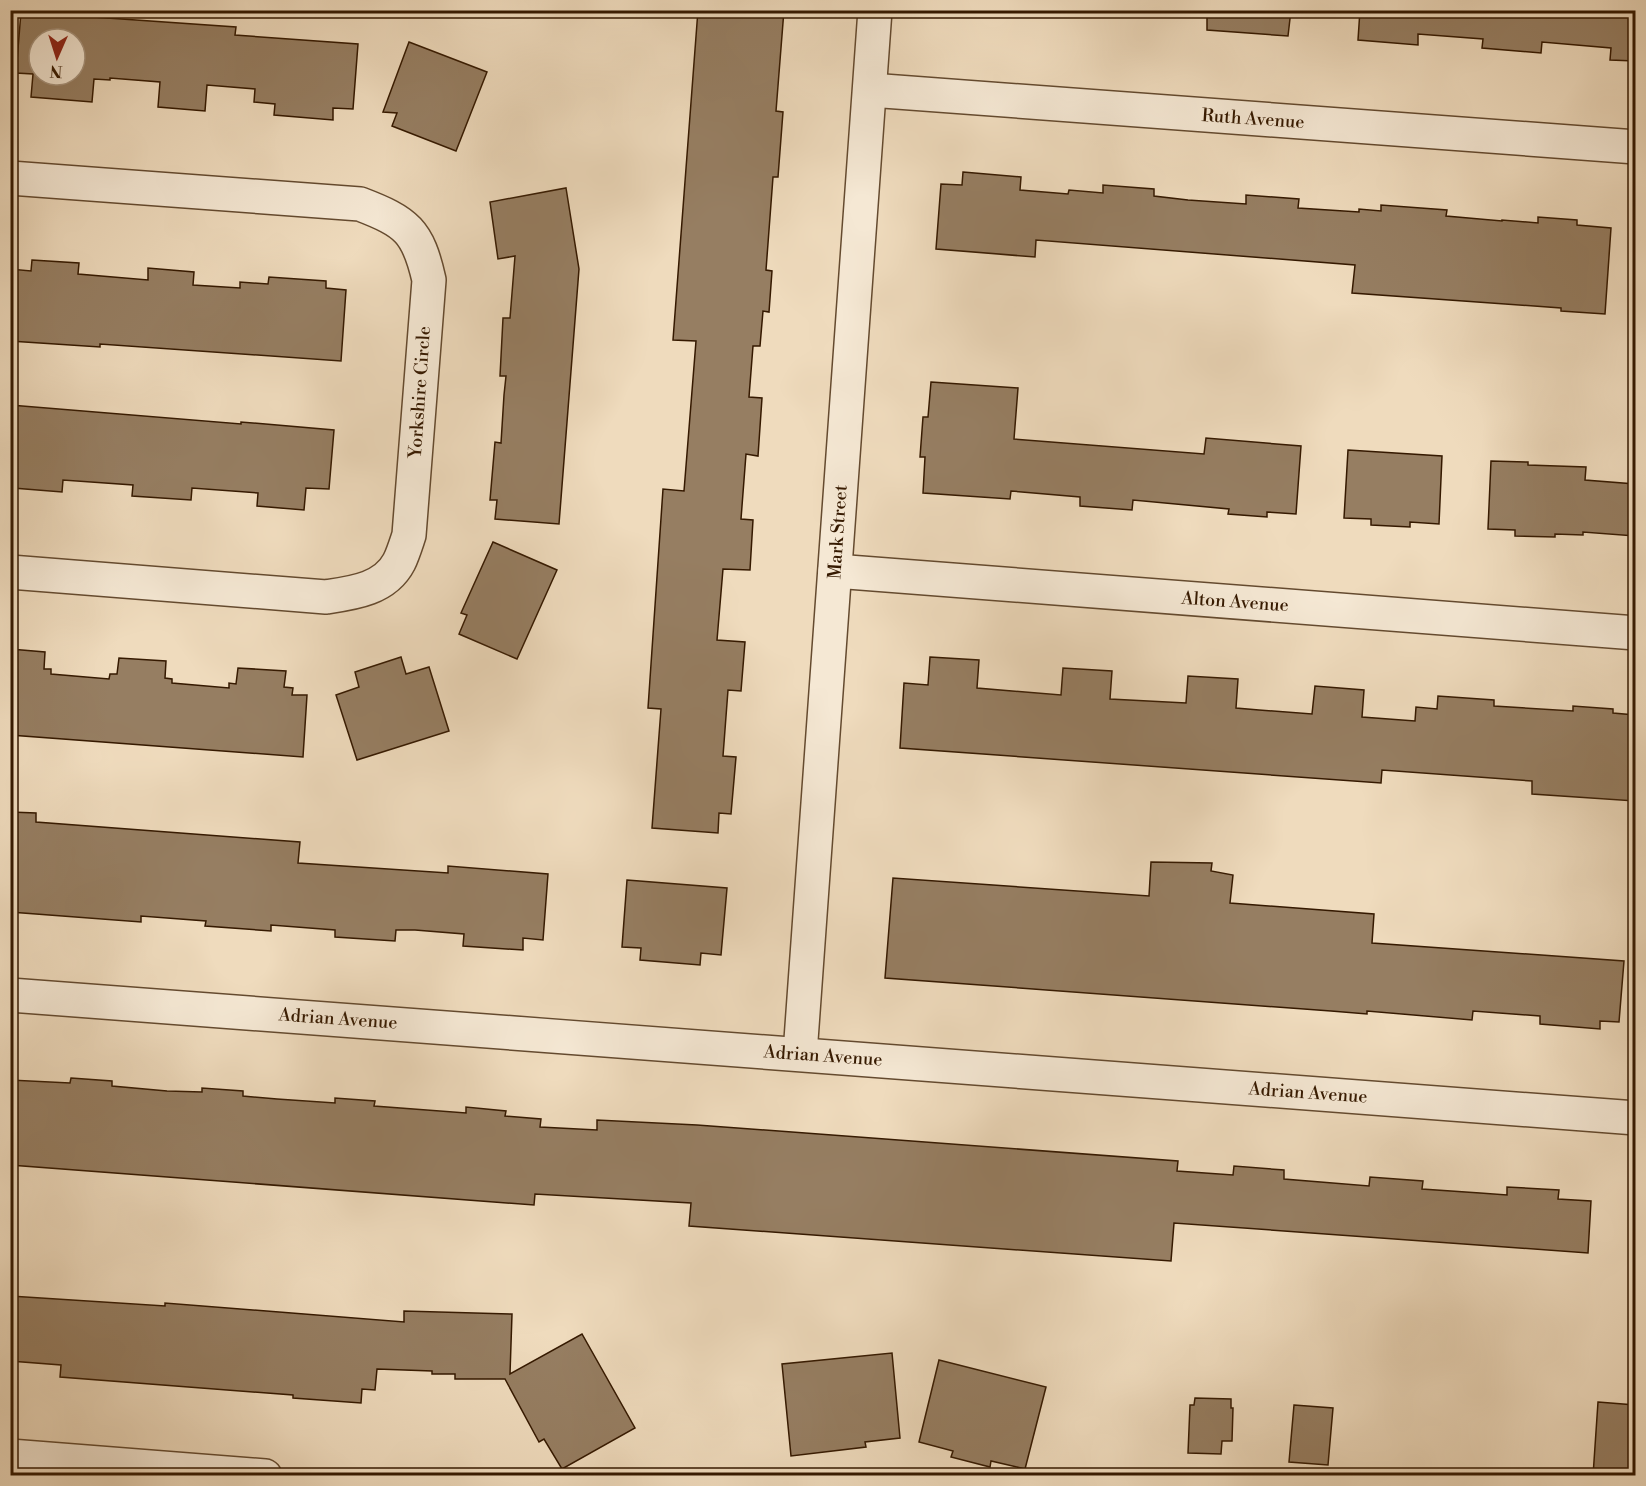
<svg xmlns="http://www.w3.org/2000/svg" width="1646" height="1486" font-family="'Libre Bodoni',serif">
	<rect width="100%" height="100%" fill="#efdbbd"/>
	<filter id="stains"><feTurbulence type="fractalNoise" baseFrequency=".00333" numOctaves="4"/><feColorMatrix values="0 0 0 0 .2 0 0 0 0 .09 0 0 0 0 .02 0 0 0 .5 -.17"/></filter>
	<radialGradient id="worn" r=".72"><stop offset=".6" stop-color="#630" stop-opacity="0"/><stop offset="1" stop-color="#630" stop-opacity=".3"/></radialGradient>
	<!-- building -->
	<g fill="#967e62" stroke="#351900" stroke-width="1.5" fill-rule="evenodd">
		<path d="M 698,10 L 784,10 L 776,111 L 783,112 L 778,177 L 773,177 L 766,270 L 772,271 L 769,312 L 763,311 L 760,346 L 753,346 L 749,397 L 762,398 L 758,456 L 746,454 L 741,519 L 753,520 L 750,570 L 723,569 L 717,640 L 745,642 L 741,691 L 728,690 L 723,756 L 736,757 L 731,814 L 719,813 L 718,833 L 652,828 L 661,709 L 648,708 L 663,489 L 684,491 L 696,341 L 673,340 Z"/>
		<path d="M 1207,10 L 1291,10 L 1288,36 L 1207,30 Z"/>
		<path d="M 1360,10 L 1635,10 L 1635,61 L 1610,60 L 1611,48 L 1542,42 L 1541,53 L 1482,48 L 1483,39 L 1418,34 L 1418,45 L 1358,40 Z"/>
		<path d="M 21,12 L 236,27 L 235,35 L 358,44 L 353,109 L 333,108 L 333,120 L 274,115 L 275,104 L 254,102 L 255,89 L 207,85 L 205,111 L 158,107 L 160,82 L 110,78 L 110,80 L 94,79 L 92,102 L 31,97 L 33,74 L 16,73 ZM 39,39 L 75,39 L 75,75 L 39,75 Z"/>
		<path d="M 409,42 L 487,72 L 456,151 L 392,126 L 397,113 L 383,112 Z"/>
		<path d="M 963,172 L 1021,177 L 1020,190 L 1068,194 L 1069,190 L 1103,193 L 1103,185 L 1154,189 L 1154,196 L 1188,200 L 1246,204 L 1246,195 L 1299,199 L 1298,208 L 1359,212 L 1359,209 L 1381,211 L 1381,205 L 1447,210 L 1446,216 L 1502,221 L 1502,220 L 1538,223 L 1538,217 L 1577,220 L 1577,225 L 1611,228 L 1605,314 L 1561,311 L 1561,308 L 1352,293 L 1355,265 L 1036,240 L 1035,257 L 936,249 L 941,184 L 962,185 Z"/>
		<path d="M 566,188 L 579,269 L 559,524 L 495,519 L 497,500 L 490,500 L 495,442 L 501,443 L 504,395 L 506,376 L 500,376 L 503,318 L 510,318 L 515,256 L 498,259 L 490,202 Z"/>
		<path d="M 32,260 L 79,263 L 78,274 L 148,280 L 148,268 L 194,272 L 193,285 L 240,288 L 240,282 L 268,284 L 269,277 L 326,281 L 326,288 L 346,290 L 341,361 L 100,344 L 100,347 L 10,341 L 10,269 L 31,271 Z"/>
		<path d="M 931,382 L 1018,388 L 1014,439 L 1204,454 L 1206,438 L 1301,446 L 1296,514 L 1267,512 L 1267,517 L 1228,514 L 1229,509 L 1133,500 L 1132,510 L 1080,506 L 1080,497 L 1011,491 L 1010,499 L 923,493 L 925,457 L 920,457 L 923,417 L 928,417 Z"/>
		<path d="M 10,405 L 241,424 L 241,422 L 334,430 L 329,489 L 306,488 L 304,510 L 257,506 L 258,493 L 192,488 L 191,500 L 132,496 L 133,485 L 63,480 L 62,492 L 13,488 L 15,477 L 10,477 Z"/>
		<path d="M 1348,450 L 1442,456 L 1439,524 L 1410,522 L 1410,527 L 1371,525 L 1371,519 L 1344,518 Z"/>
		<path d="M 1491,461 L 1528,462 L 1528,465 L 1586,467 L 1585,480 L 1635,484 L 1635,536 L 1583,532 L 1583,535 L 1555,534 L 1555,537 L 1515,536 L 1515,530 L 1488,529 Z"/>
		<path d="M 493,542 L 557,570 L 517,659 L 459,634 L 467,615 L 461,613 Z"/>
		<path d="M 10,649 L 45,652 L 44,669 L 51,669 L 51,674 L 109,679 L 110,674 L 117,674 L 119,658 L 166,661 L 165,678 L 172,679 L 172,683 L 229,688 L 229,683 L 236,684 L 238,668 L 286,671 L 284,687 L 293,688 L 292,695 L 307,695 L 303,757 L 10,735 Z"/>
		<path d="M 401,657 L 406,674 L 429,667 L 449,731 L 357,760 L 336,695 L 359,687 L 355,672 Z"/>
		<path d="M 930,657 L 979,660 L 977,688 L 1061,695 L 1063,668 L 1112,671 L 1110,699 L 1186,703 L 1188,676 L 1238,679 L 1236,708 L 1259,710 L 1312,714 L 1315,686 L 1364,690 L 1362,717 L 1415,721 L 1416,707 L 1437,709 L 1438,696 L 1494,700 L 1494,706 L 1573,711 L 1573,706 L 1613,709 L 1613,713 L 1635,715 L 1635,801 L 1532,794 L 1532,781 L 1382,770 L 1381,783 L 900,748 L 904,683 L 928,685 Z"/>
		<path d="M 10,812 L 36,813 L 36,822 L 300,842 L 298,863 L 448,873 L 448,866 L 548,874 L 543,940 L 523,938 L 523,950 L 463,946 L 464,934 L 415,930 L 396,930 L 395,941 L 335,937 L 335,930 L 271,925 L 271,931 L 205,926 L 206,921 L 141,916 L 141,922 L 10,912 Z"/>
		<path d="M 1151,862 L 1212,863 L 1211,871 L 1233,875 L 1230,903 L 1374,914 L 1372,943 L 1624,961 L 1619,1022 L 1600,1021 L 1600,1029 L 1540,1024 L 1540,1016 L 1473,1011 L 1472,1020 L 1367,1011 L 1367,1014 L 1331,1011 L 885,978 L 893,878 L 1149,896 Z"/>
		<path d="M 627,880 L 727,888 L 721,955 L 701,953 L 700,965 L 640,960 L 641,948 L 622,947 Z"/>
		<path d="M 71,1078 L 112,1081 L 112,1086 L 167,1091 L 202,1092 L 202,1088 L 243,1091 L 243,1096 L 277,1099 L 335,1103 L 335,1098 L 375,1101 L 374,1106 L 466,1113 L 466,1107 L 506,1111 L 505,1116 L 541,1119 L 540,1127 L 597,1130 L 597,1120 L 697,1125 L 1178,1161 L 1177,1171 L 1233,1175 L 1234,1166 L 1284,1170 L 1284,1179 L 1369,1186 L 1370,1177 L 1423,1181 L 1422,1189 L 1480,1193 L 1507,1195 L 1507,1187 L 1559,1190 L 1558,1199 L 1591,1201 L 1588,1253 L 1174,1223 L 1171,1261 L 689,1226 L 691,1203 L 535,1194 L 534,1205 L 10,1165 L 10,1080 L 70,1083 Z"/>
		<path d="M 10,1296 L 165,1306 L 165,1303 L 404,1322 L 404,1311 L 512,1314 L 510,1374 L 582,1334 L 635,1428 L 562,1469 L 544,1439 L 539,1442 L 505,1379 L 455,1379 L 455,1374 L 432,1374 L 432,1371 L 377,1369 L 375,1390 L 362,1389 L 361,1403 L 293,1398 L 293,1395 L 60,1377 L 61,1365 L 10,1361 Z"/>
		<path d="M 892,1353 L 900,1438 L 865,1442 L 866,1447 L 791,1456 L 782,1364 Z"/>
		<path d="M 939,1360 L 1046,1387 L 1025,1469 L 991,1461 L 990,1467 L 951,1457 L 953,1451 L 919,1442 Z"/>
		<path d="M 1195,1398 L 1231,1399 L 1231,1408 L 1233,1408 L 1232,1441 L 1222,1441 L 1221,1454 L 1188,1453 L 1190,1405 L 1194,1405 Z"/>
		<path d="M 1598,1402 L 1635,1405 L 1635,1476 L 1593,1476 Z"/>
		<path d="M 1294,1405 L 1333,1408 L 1328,1465 L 1289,1462 Z"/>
	</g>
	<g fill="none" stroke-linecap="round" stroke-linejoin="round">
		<defs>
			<g id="street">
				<path d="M 870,90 L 1636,147"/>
				<path d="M 10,178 L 360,204 C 407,222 418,231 429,280 L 409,535 C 406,544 403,554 399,562 C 385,589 353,593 326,597 L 10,572"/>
				<path d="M 835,571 L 1636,633"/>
				<path d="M 10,995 L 1636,1118"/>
				<path d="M 800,1054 L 875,10"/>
				<path d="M 10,1456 L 265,1476"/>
			</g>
		</defs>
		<!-- street casing -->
		<use href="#street" stroke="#644a2f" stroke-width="36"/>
		<!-- street -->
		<use href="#street" stroke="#f5e8d4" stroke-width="33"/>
	</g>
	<g text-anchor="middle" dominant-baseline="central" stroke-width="5" stroke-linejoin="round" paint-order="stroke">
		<!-- street labels -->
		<g font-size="18" fill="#351900" stroke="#f5e8d4">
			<text transform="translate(1253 119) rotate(4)">Ruth Avenue</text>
			<text transform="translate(420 392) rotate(-86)">Yorkshire Circle</text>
			<text transform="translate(838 532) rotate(-86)">Mark Street</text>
			<text transform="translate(1235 602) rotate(4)">Alton Avenue</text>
			<text transform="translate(338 1019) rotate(4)">Adrian Avenue</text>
			<text transform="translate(823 1056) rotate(4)">Adrian Avenue</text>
			<text transform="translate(1308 1093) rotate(4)">Adrian Avenue</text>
		</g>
	</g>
	<!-- margin -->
	<rect width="1646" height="1486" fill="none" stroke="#efdbbd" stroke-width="36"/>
	<rect x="12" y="12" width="1622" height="1462" fill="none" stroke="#351900" stroke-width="3"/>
	<rect x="18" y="18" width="1610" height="1450" fill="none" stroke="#351900" stroke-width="1.5"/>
	<!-- north arrow -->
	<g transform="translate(57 57) rotate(183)"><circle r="28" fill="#f5e8d4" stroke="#a8957f" stroke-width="1.5"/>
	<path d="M0-4.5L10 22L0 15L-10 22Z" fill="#8f2418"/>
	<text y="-9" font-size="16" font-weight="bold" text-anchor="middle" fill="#351900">N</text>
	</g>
	<rect width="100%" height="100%" filter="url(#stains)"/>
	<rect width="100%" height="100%" fill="url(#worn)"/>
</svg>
